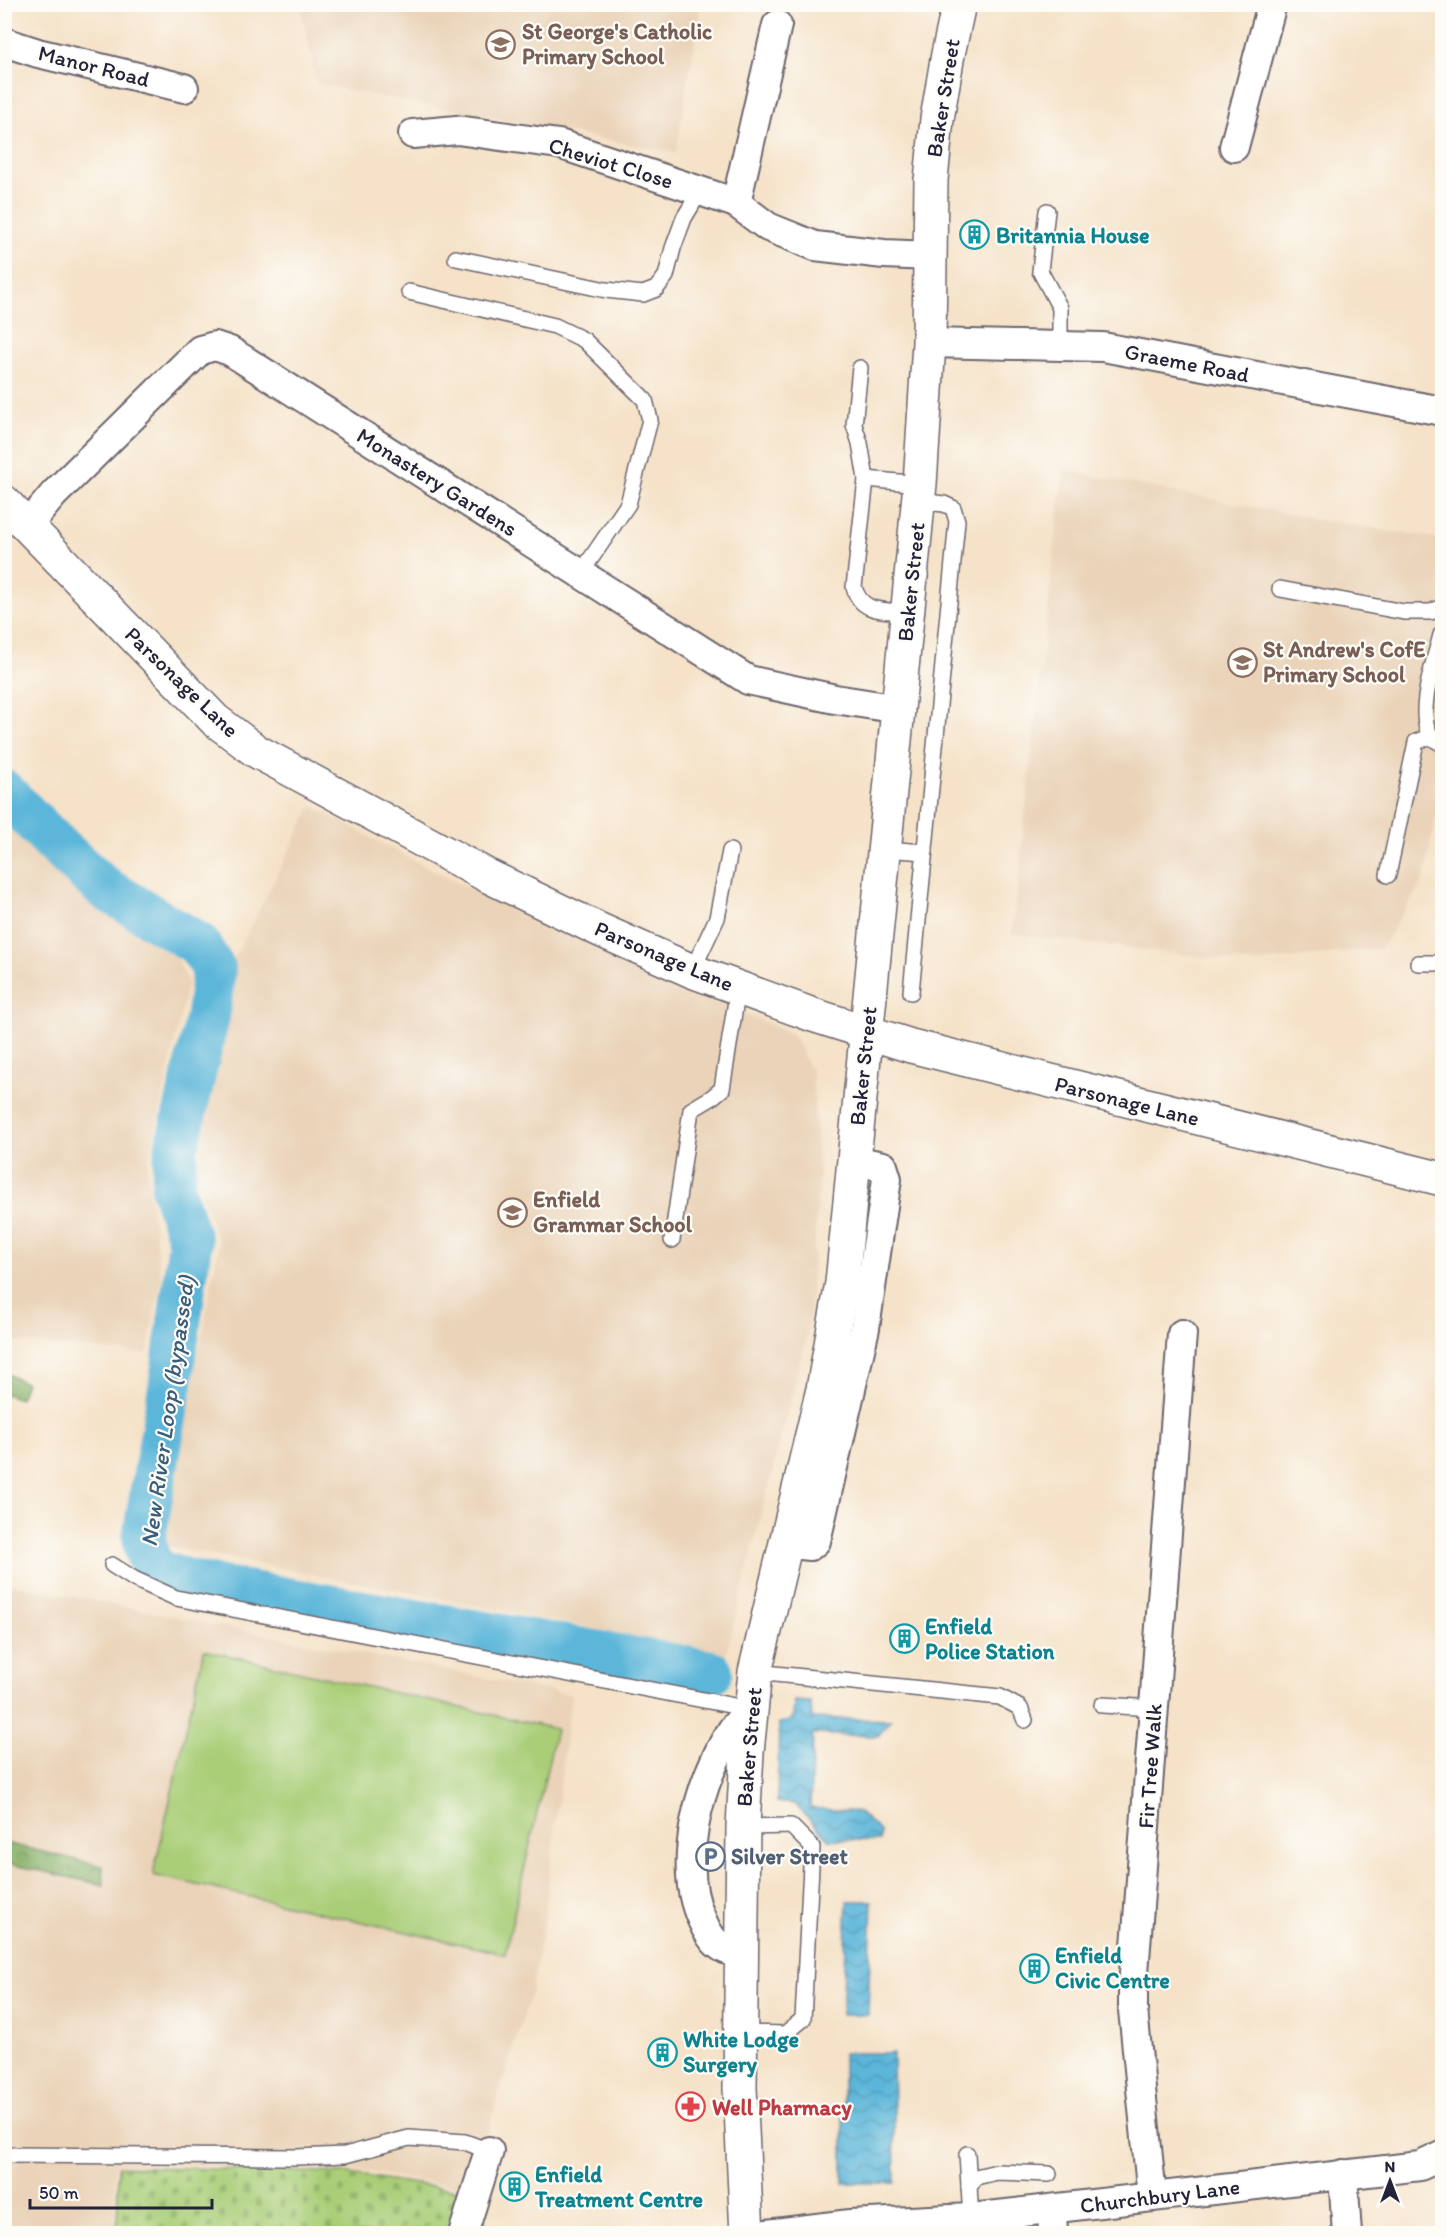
<svg xmlns="http://www.w3.org/2000/svg" width="1447" height="2238" font-family="Itim,sans-serif">
	<defs>
		<pattern id="forest-crowns" width="20" height="18" patternUnits="userSpaceOnUse" patternTransform="scale(1.5)"><rect width="20" height="18" fill="#86b168"/><path d="M2 6a3 3 0 1 1 6 0M12 15a3 3 0 1 1 6 0" fill="none" stroke="#6d9057"/></pattern>
		<pattern id="cemetery-stones" width="16" height="16" patternUnits="userSpaceOnUse" patternTransform="scale(1.5)"><rect width="16" height="16" fill="#a9ce77"/><path d="M2 7V4a2 2 0 0 1 4 0v3zM10 15v-3a2 2 0 0 1 4 0v3z" fill="#91b168"/></pattern>
		<pattern id="water-waves" width="16" height="10" patternUnits="userSpaceOnUse" patternTransform="scale(1.5)"><rect width="16" height="10" fill="#5bb6d9"/><path d="M0 5q4-4 8 0t8 0" fill="none" stroke="#4b94b1"/></pattern>
	</defs>
	<rect width="100%" height="100%" fill="#fdfcf7"/>
	<filter id="ink" filterUnits="userSpaceOnUse"><feTurbulence type="fractalNoise" baseFrequency=".0167" numOctaves="2"/><feDisplacementMap in="SourceGraphic" scale="12" xChannelSelector="R" yChannelSelector="G"/><feConvolveMatrix kernelMatrix="1 2 1 2 8 2 1 2 1" color-interpolation-filters="sRGB"/></filter>
	<filter id="wash" filterUnits="userSpaceOnUse"><feTurbulence type="fractalNoise" baseFrequency=".008" numOctaves="4" result="noise"/><feDisplacementMap in="SourceGraphic" scale="24" xChannelSelector="R" yChannelSelector="G"/><feGaussianBlur stdDeviation="1.35" result="paint"/><feColorMatrix in="noise" values="0 0 0 0 0 0 0 0 0 0 0 0 0 0 0 0 0 1.4 0 .05"/><feComposite in="paint" operator="in"/></filter>
	<g filter="url(#wash)">
		<rect width="100%" height="100%" fill="#f5e2c8"/>
		<!-- built -->
		<g fill="#ead3b8">
			<path d="M 300,5 L 701,5 L 676,153 L 317,84 Z"/>
			<path d="M 1063,470 L 1314,519 L 1442,539 L 1442,785 L 1424,879 L 1381,948 L 1252,963 L 1012,934 Z"/>
			<path d="M 312,806 L 430,869 L 501,903 L 683,987 L 793,1034 L 812,1073 L 819,1177 L 809,1326 L 726,1654 L 162,1545 L 219,1246 L 196,1176 L 233,961 Z"/>
			<path d="M 5,813 L 80,896 L 176,957 L 188,981 L 147,1170 L 161,1280 L 147,1354 L 5,1340 Z"/>
			<path d="M 4,1583 L 571,1695 L 544,1920 L 532,1990 L 495,2106 L 472,2189 L 344,2168 L 115,2163 L 114,2233 L 5,2233 Z"/>
		</g>
		<!-- forest -->
		<g fill="url(#forest-crowns)" stroke="#546a52" stroke-width="1.5">
			<path d="M 5,1373 L 26,1383 L 20,1399 L 5,1394 Z"/>
			<path d="M 5,1843 L 103,1866 L 104,1885 L 5,1863 Z"/>
		</g>
		<!-- cemetery -->
		<path fill="url(#cemetery-stones)" stroke="#667859" stroke-width="1.5" d="M 118,2166 L 344,2173 L 471,2192 L 458,2233 L 117,2234 Z"/>
		<!-- pitch -->
		<path fill="#a9ce77" stroke="#667859" stroke-width="1.5" d="M 204,1650 L 556,1729 L 505,1954 L 153,1875 Z"/>
		<!-- water -->
		<g fill="url(#water-waves)" stroke="#3e6c8a" stroke-width="1.5">
			<path d="M 794,1701 L 811,1702 L 812,1718 L 891,1720 L 878,1736 L 813,1734 L 810,1808 L 859,1812 L 880,1831 L 880,1841 L 829,1839 L 795,1804 L 777,1802 L 779,1723 L 787,1722 L 793,1718 Z"/>
			<path d="M 847,1901 L 872,1901 L 868,2015 L 842,2015 Z"/>
			<path d="M 843,2053 L 893,2053 L 895,2183 L 843,2183 Z"/>
		</g>
		<g fill="none" stroke-linecap="round" stroke-linejoin="round">
			<!-- river -->
			<path stroke="#5bb6d9" stroke-width="44" d="M 4,792 L 61,849 L 104,888 L 198,944 L 214,969 L 208,1016 L 176,1150 L 173,1189 L 190,1242 L 171,1382 L 144,1537 C 147,1576 166,1574 199,1584 L 711,1672"/>
		</g>
	</g>
	<g filter="url(#ink)">
		<g fill="none" stroke-linecap="round" stroke-linejoin="round">
			<defs>
				<g id="service">
					<path d="M 1047,211 L 1040,271 L 1060,308 L 1060,345"/>
					<path d="M 456,258 L 606,290 L 643,294 L 656,289 L 666,276 L 673,248 L 684,218 L 693,203 L 694,189"/>
					<path d="M 409,292 L 555,326 L 584,340 L 645,400 L 650,420 L 628,504 L 581,573"/>
					<path d="M 860,368 L 854,425 L 860,443 L 866,479 L 854,587 C 861,614 885,610 908,612"/>
					<path d="M 866,479 L 920,484"/>
					<path d="M 1280,589 L 1404,612 L 1431,612 L 1442,607"/>
					<path d="M 1441,635 C 1435,659 1415,715 1431,736 C 1433,739 1439,742 1442,744"/>
					<path d="M 884,849 L 925,852"/>
					<path d="M 1388,875 L 1416,742 L 1431,736"/>
					<path d="M 1418,963 L 1442,963"/>
					<path d="M 692,971 L 717,918 L 730,851"/>
					<path d="M 911,992 L 957,521 L 953,508 L 944,504 L 919,501"/>
					<path d="M 672,1240 L 691,1110 L 711,1098 L 722,1089 L 738,988"/>
					<path d="M 112,1565 L 134,1579 L 176,1598 L 750,1709"/>
					<path d="M 755,1672 L 1000,1697 L 1020,1708 L 1025,1720"/>
					<path d="M 1102,1705 L 1155,1708"/>
					<path d="M 740,2033 L 785,2034 L 803,2019 L 812,1847 L 791,1826 L 743,1827"/>
					<path d="M 967,2154 L 971,2218"/>
					<path d="M 4,2155 L 297,2157 L 345,2155 L 409,2138 L 465,2142 L 489,2151"/>
					<path d="M 969,2187 L 976,2177 L 997,2172 L 1049,2174"/>
				</g>
				<g id="minor">
					<path d="M 4,42 L 38,53 L 184,88"/>
					<path d="M 413,134 L 457,130 L 559,144 L 736,203 L 768,227 L 815,246 L 884,254 L 931,256"/>
					<path d="M 1234,147 L 1272,4"/>
					<path d="M 736,203 L 777,25"/>
					<path d="M 929,343 L 1103,347 L 1442,411"/>
					<path d="M 28,525 L 54,494 L 200,350 L 215,346 L 230,351 L 748,680 L 835,699 L 899,709"/>
					<path d="M 784,1543 L 810,1546 L 816,1541 L 865,1328 L 887,1179 L 883,1166 L 853,1160"/>
					<path d="M 741,1954 C 719,1950 711,1941 702,1920 C 676,1865 699,1779 732,1730 C 737,1723 744,1716 750,1709"/>
					<path d="M 1343,2174 L 1347,2234"/>
					<path d="M 1152,2197 L 1133,2010 L 1133,1986 L 1182,1334"/>
					<path d="M 1052,2210 L 1053,2234"/>
					<path d="M 463,2234 L 489,2151"/>
					<path d="M 767,2234 L 850,2224 L 971,2218 L 1420,2166 L 1442,2156"/>
				</g>
				<g id="tertiary">
					<path d="M 4,502 L 215,720 L 256,751 L 488,876 L 600,930 L 692,971 L 813,1015 L 911,1046 L 1442,1179"/>
					<path d="M 747,2234 L 740,2088 L 743,1827 L 747,1752 L 755,1672 L 823,1389 L 842,1283 L 920,484 L 929,343 L 931,180 L 937,119 L 948,54 L 959,4"/>
				</g>
			</defs>
			<!-- service casing -->
			<use href="#service" stroke="#6c656c" stroke-width="18"/>
			<!-- minor casing -->
			<use href="#minor" stroke="#6c656c" stroke-width="32"/>
			<!-- tertiary casing -->
			<use href="#tertiary" stroke="#6c656c" stroke-width="36"/>
			<!-- service -->
			<use href="#service" stroke="#fff" stroke-width="15"/>
			<!-- minor -->
			<use href="#minor" stroke="#fff" stroke-width="28"/>
			<!-- tertiary -->
			<use href="#tertiary" stroke="#fff" stroke-width="33"/>
		</g>
	</g>
	<!-- icons -->
	<defs>
		<symbol id="school-ring" viewBox="-11 -11 22 22"><circle r="9.5" fill="#fdfcf7" stroke="#8d6e63" stroke-width="1.5"/><path d="M0-5L7-2L0 1L-7-2ZM-4 1L0 2.5L4 1V4Q0 6-4 4Z" fill="#8d6e63"/></symbol>
		<symbol id="building-ring" viewBox="-11 -11 22 22"><circle r="9.5" fill="#fdfcf7" stroke="#0f9aa8" stroke-width="1.5"/><path d="M-4-6H4V6H1V3H-1V6H-4ZM-2.5-4.3h1.7v1.8h-1.7ZM.8-4.3h1.7v1.8H.8ZM-2.5-1h1.7V.8h-1.7ZM.8-1h1.7V.8H.8Z" fill="#0f9aa8"/></symbol>
		<symbol id="parking-ring" viewBox="-11 -11 22 22"><circle r="9.5" fill="#fdfcf7" stroke="#5c6f8a" stroke-width="1.5"/><path d="M-3.5-5.5H1a3.5 3.5 0 0 1 0 7H-1V5.5H-3.5ZM-1-3.4V-.6H.8a1.4 1.4 0 0 0 0-2.8Z" fill="#5c6f8a"/></symbol>
		<symbol id="pharmacy-ring" viewBox="-11 -11 22 22"><circle r="9.5" fill="#fdfcf7" stroke="#e0444e" stroke-width="1.5"/><path d="M-2-6h4v4h4v4h-4v4h-4v-4h-4v-4h4Z" fill="#e0444e"/></symbol>
	</defs>
	<g fill-rule="evenodd">
		<use href="#school-ring" x="484" y="28" width="33" height="33"/>
		<use href="#building-ring" x="958" y="218" width="33" height="33"/>
		<use href="#school-ring" x="1226" y="646" width="33" height="33"/>
		<use href="#school-ring" x="496" y="1196" width="33" height="33"/>
		<use href="#building-ring" x="888" y="1622" width="33" height="33"/>
		<use href="#parking-ring" x="694" y="1840" width="33" height="33"/>
		<use href="#building-ring" x="1018" y="1952" width="33" height="33"/>
		<use href="#building-ring" x="646" y="2036" width="33" height="33"/>
		<use href="#pharmacy-ring" x="674" y="2090" width="33" height="33"/>
		<use href="#building-ring" x="498" y="2170" width="33" height="33"/>
	</g>
	<g text-anchor="middle" dominant-baseline="central" stroke-width="4.5" stroke-linejoin="round" paint-order="stroke">
		<!-- education labels -->
		<g font-size="22" font-weight="bold" fill="#785e54" stroke="#fdfcf7" text-anchor="start">
			<text x="522" y="31">St George's Catholic<tspan x="522" dy="25">Primary School</tspan></text>
			<text x="1263" y="649">St Andrew's CofE<tspan x="1263" dy="25">Primary School</tspan></text>
			<text x="533" y="1199">Enfield<tspan x="533" dy="25">Grammar School</tspan></text>
		</g>
		<!-- street labels -->
		<g font-size="22" fill="#22223b" stroke="#fdfcf7">
			<text transform="translate(94 66) rotate(14)">Manor Road</text>
			<text transform="translate(943 98) rotate(-81)">Baker Street</text>
			<text transform="translate(611 163) rotate(17)">Cheviot Close</text>
			<text transform="translate(1187 363) rotate(11)">Graeme Road</text>
			<text transform="translate(437 482) rotate(32)">Monastery Gardens</text>
			<text transform="translate(911 582) rotate(-84)">Baker Street</text>
			<text transform="translate(182 682) rotate(44)">Parsonage Lane</text>
			<text transform="translate(664 956) rotate(23)">Parsonage Lane</text>
			<text transform="translate(863 1066) rotate(-84)">Baker Street</text>
			<text transform="translate(1127 1101) rotate(14)">Parsonage Lane</text>
			<text transform="translate(749 1747) rotate(-85)">Baker Street</text>
			<text transform="translate(1150 1766) rotate(-86)">Fir Tree Walk</text>
			<text transform="translate(1160 2196) rotate(-7)">Churchbury Lane</text>
		</g>
		<!-- culture labels -->
		<g font-size="22" font-weight="bold" fill="#0d838f" stroke="#fdfcf7" text-anchor="start">
			<text x="996" y="235">Britannia House</text>
			<text x="925" y="1626">Enfield<tspan x="925" dy="25">Police Station</tspan></text>
			<text x="1055" y="1955">Enfield<tspan x="1055" dy="25">Civic Centre</tspan></text>
			<text x="683" y="2039">White Lodge<tspan x="683" dy="25">Surgery</tspan></text>
			<text x="535" y="2174">Enfield<tspan x="535" dy="25">Treatment Centre</tspan></text>
		</g>
		<!-- service labels -->
		<g font-size="22" font-weight="bold" fill="#4e5e75" stroke="#fdfcf7" text-anchor="start">
			<text x="731" y="1856">Silver Street</text>
		</g>
		<!-- health labels -->
		<g font-size="22" font-weight="bold" fill="#be3a42" stroke="#fdfcf7" text-anchor="start">
			<text x="712" y="2107">Well Pharmacy</text>
		</g>
		<!-- water labels -->
		<g font-size="24" font-style="italic" fill="#395d7a" stroke="#fdfcf7">
			<text transform="translate(167 1411) rotate(-82)">New River Loop (bypassed)</text>
		</g>
	</g>
	<!-- margin -->
	<rect width="1447" height="2238" fill="none" stroke="#fdfcf7" stroke-width="24"/>
	<!-- north arrow -->
	<g transform="translate(1390 2181)" stroke="#fdfcf7" stroke-width="4.5" paint-order="stroke">
	<path d="M0-4.5L10 22L0 15L-10 22Z" fill="#22223b"/>
	<text y="-9" font-size="16" font-weight="bold" text-anchor="middle" fill="#22223b">N</text>
	</g>
	<!-- scale -->
	<path d="M30 2199v9h182v-9" fill="none" stroke="#22223b" stroke-width="3"/>
	<text x="39" y="2199" font-size="18" fill="#22223b" stroke="#fdfcf7" stroke-width="4.5" paint-order="stroke">50 m</text>
</svg>
